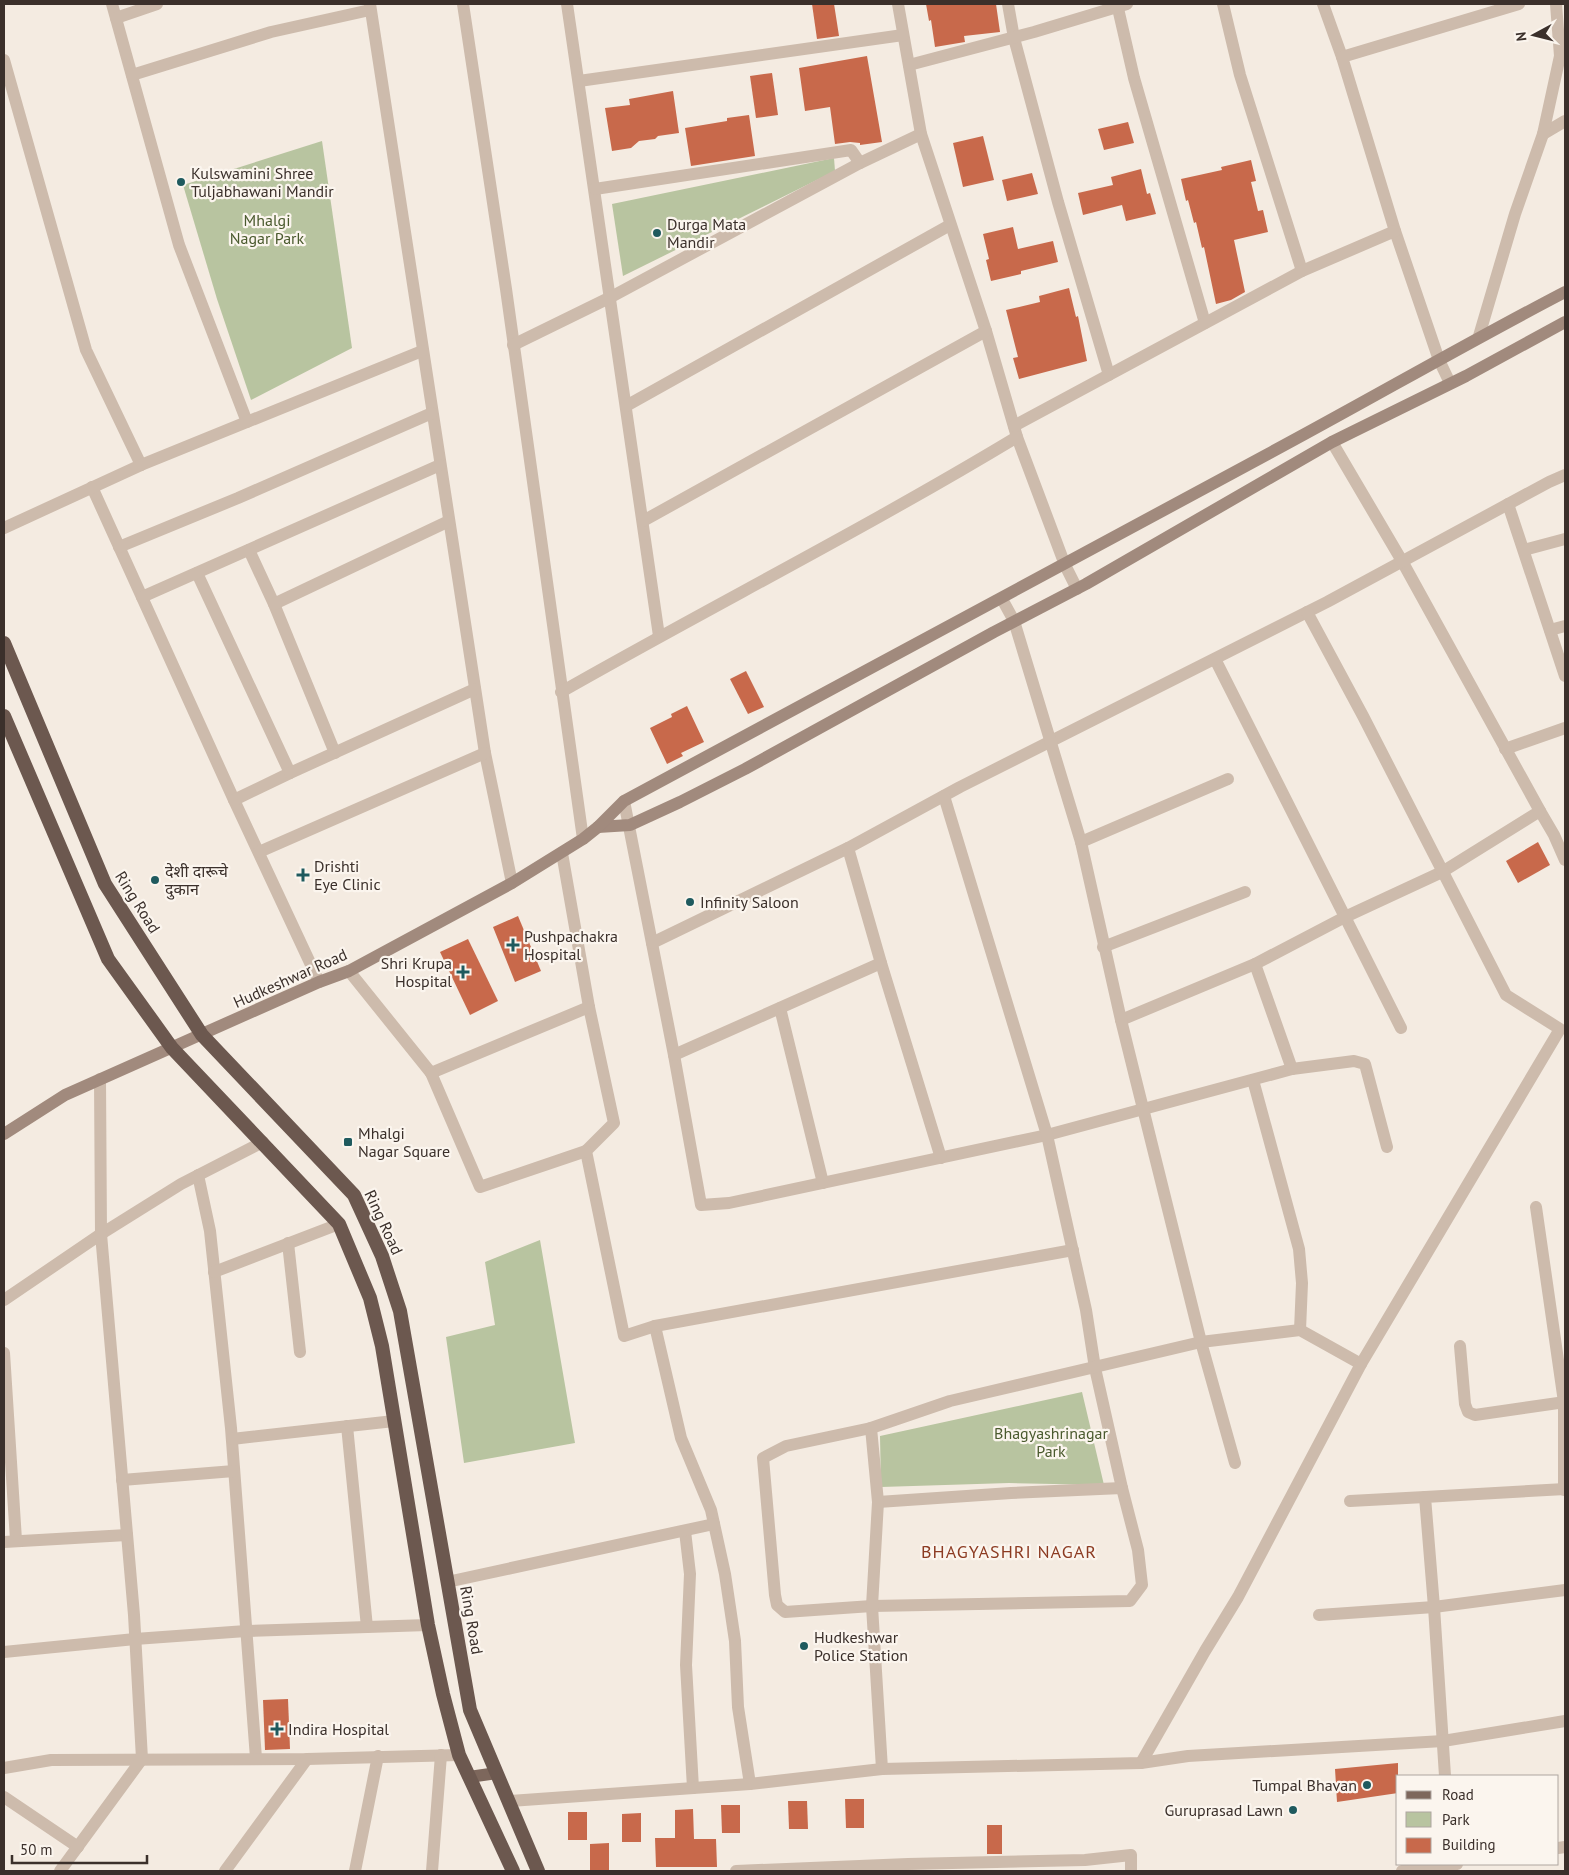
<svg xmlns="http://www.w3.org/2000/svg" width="1569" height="1875" font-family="'PT Sans','Noto Sans Devanagari',sans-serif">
	<rect width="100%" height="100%" fill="#f4ebe1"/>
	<!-- green -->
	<g fill="#b8c4a0">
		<path d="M 322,141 L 352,348 L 251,400 L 217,299 L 183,185 Z"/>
		<path d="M 834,158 L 835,171 L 623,276 L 612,204 Z"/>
		<path d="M 540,1240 L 575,1443 L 464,1463 L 446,1337 L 495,1325 L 485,1262 Z"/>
		<path d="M 1082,1392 L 1104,1485 L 1009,1483 L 881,1487 L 880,1436 Z"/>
	</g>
	<!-- building -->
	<g fill="#c8694b">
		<path d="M 812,4 L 834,4 L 839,36 L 817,39 Z"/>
		<path d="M 926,4 L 996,4 L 1000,32 L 964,36 L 965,42 L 935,47 L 931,20 L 929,21 Z"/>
		<path d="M 867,56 L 882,142 L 860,145 L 860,143 L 850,142 L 835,144 L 830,107 L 805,111 L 799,68 Z"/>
		<path d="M 772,73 L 778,115 L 756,118 L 750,76 Z"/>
		<path d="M 673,91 L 679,133 L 658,136 L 655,139 L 639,141 L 631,148 L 612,151 L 605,108 L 630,105 L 629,99 Z"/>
		<path d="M 749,115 L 755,156 L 691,166 L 685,128 L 727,121 L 727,118 Z"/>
		<path d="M 1128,122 L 1134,143 L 1104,150 L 1098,129 Z"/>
		<path d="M 983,136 L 994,180 L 963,187 L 953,143 Z"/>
		<path d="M 1251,160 L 1256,181 L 1251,182 L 1258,211 L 1263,210 L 1268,232 L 1234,240 L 1245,292 L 1231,300 L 1216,304 L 1204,247 L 1202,248 L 1196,222 L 1194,223 L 1188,200 L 1186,201 L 1181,179 L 1222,170 L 1221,167 Z"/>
		<path d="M 1141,169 L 1147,194 L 1150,193 L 1156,214 L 1126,221 L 1122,205 L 1083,215 L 1078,193 L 1113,185 L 1111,177 Z"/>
		<path d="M 1032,173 L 1038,194 L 1007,201 L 1002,180 Z"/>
		<path d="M 1013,227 L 1018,249 L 1053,241 L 1058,262 L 1021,271 L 1021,274 L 991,281 L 986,260 L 989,259 L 983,234 Z"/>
		<path d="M 1069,288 L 1076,317 L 1078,316 L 1087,361 L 1019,379 L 1013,358 L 1018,357 L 1006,310 L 1040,302 L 1039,296 Z"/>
		<path d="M 746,671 L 764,707 L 748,714 L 730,679 Z"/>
		<path d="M 687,706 L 704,742 L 681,753 L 683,756 L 667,764 L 650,728 L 672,717 L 671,714 Z"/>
		<path d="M 1538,842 L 1550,865 L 1518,883 L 1506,861 Z"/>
		<path d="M 518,916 L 541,971 L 515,982 L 493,927 Z"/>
		<path d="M 468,939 L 498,1001 L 470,1015 L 440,952 Z"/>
		<path d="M 288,1699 L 290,1749 L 265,1750 L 263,1700 Z"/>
		<path d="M 1398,1763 L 1398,1793 L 1337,1802 L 1335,1769 Z"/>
		<path d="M 845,1799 L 864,1799 L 864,1828 L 846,1828 Z"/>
		<path d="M 788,1801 L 807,1801 L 808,1829 L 789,1829 Z"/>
		<path d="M 721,1805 L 740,1805 L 740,1833 L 722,1833 Z"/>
		<path d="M 693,1809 L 694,1839 L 716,1839 L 717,1867 L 656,1867 L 655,1838 L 675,1838 L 675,1810 Z"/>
		<rect x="568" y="1812" width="19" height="28"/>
		<path d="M 641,1813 L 641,1842 L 622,1842 L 622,1814 Z"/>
		<rect x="987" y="1825" width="15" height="29"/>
		<path d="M 609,1843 L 609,1871 L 590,1871 L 590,1844 Z"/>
	</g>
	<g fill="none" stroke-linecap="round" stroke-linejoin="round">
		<!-- minor -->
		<g stroke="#cdbbac" stroke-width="12">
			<path d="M 112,4 L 179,245 L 247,422"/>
			<path d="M 370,4 L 485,753 L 512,883"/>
			<path d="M 463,4 L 506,289 L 583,839"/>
			<path d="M 567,4 L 659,636"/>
			<path d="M 898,4 L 921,134 L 986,331 L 1017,437 L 1065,565 L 1077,589"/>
			<path d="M 1008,4 L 1014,38 L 1058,202 L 1109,375"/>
			<path d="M 1117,4 L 1134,78 L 1205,323"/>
			<path d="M 1223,4 L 1240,75 L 1302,271"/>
			<path d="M 1323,4 L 1342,57"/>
			<path d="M 116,18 L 157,4"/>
			<path d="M 4,60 L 86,350 L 141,465"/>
			<path d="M 909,65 L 1034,32 L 1127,4"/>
			<path d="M 132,75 L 271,32 L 370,10"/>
			<path d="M 579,81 L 903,35"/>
			<path d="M 1543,134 L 1565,121"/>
			<path d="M 595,189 L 851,150 L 860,163"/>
			<path d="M 1479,336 L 1515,214 L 1543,134 L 1560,56 L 1556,4"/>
			<path d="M 513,345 L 611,297 L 860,163 L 921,134"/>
			<path d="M 1450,383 L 1439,360 L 1395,231 L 1342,57 L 1519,4"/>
			<path d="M 626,406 L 950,225"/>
			<path d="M 1014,426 L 1302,271 L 1395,231"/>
			<path d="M 92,487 L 234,800 L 319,982"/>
			<path d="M 1508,504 L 1565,676"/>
			<path d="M 643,521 L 986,331"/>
			<path d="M 4,528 L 141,465 L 422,351"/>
			<path d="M 119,547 L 238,498 L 432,413"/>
			<path d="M 249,550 L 274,604 L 335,753"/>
			<path d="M 1524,550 L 1565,539"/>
			<path d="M 197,573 L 290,773 L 234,800"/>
			<path d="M 142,597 L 440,465"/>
			<path d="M 274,604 L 449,521"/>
			<path d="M 1550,630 L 1565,626"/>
			<path d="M 1215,659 L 1401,1028"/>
			<path d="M 561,692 C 712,606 868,527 1017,437"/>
			<path d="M 1505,749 L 1565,728"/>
			<path d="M 290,773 L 475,689"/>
			<path d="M 624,801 L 674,1055 L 701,1205 L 729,1203 L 1047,1135 L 1292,1069 L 1354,1061 L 1365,1064 L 1387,1147"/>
			<path d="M 1540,811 L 1554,835 L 1565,860"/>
			<path d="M 1081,842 L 1228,779"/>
			<path d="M 259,852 L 485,753"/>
			<path d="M 562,853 L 589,1007 L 614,1123 L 586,1151 L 624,1336 L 655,1326 L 681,1438 L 711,1510 L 725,1574 L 735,1641 L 738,1707 L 750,1784"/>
			<path d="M 652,943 L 848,848"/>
			<path d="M 1103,947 L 1245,892"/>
			<path d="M 881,963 L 941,1158"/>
			<path d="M 1255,964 L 1345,917 L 1442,872 L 1540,811 L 1402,561 L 1332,442"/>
			<path d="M 349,971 L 431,1073 L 589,1007"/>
			<path d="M 780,1008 L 823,1183"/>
			<path d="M 1121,1020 L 1255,964 L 1292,1069"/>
			<path d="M 674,1055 L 881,963 L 848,848 L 960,787 L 1327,602 L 1549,482 L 1565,475"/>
			<path d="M 431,1073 L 480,1187 L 586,1151"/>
			<path d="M 1253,1080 L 1299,1249 L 1302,1283 L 1300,1330"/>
			<path d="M 198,1175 L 210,1231 L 231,1428 L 256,1758"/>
			<path d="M 1536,1207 L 1564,1402 L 1564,1490"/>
			<path d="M 288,1243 L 300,1352"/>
			<path d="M 214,1272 L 339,1224"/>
			<path d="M 4,1300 L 101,1234 L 181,1184 L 263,1142"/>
			<path d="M 655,1326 L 1073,1250"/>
			<path d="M 1460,1346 L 1465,1404 L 1468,1412 L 1475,1415 L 1565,1402"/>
			<path d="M 4,1353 L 16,1540"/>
			<path d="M 347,1426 L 367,1627"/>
			<path d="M 871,1428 L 786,1446 L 763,1458 L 775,1595 L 777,1605 L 785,1612 L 872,1606 L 1130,1601 L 1142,1585 L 1138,1550 L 1122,1488 L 1095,1368 L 1086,1310 L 1047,1135 L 944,796"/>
			<path d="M 232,1439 L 394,1421"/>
			<path d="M 1235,1463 L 1201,1342 L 1300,1330 L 1361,1364"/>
			<path d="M 122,1480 L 234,1471"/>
			<path d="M 1350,1501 L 1425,1497"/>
			<path d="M 878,1502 L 1011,1493 L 1122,1488"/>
			<path d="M 685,1531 L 690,1574 L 686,1665 L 693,1788"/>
			<path d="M 4,1542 L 127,1535"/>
			<path d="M 447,1582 L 714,1524"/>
			<path d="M 1319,1615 L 1434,1607 L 1565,1590"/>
			<path d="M 4,1652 L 135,1639 L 246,1631 L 428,1625"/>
			<path d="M 1141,1763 L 1205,1651 L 1238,1597 L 1361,1364 L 1560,1029 L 1506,995 L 1363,716 L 1307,612"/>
			<path d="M 4,1768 L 51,1760 L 307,1759 L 459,1755"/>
			<path d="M 882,1769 L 872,1606 L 878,1502 L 871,1428 L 950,1401 L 1201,1342 L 1121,1020 L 1081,842 L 1014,621 L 1002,599"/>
			<path d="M 1445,1776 L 1434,1607 L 1425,1497 L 1565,1489"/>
			<path d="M 4,1797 L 78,1847"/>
			<path d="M 1558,1848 L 1565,1847"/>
			<path d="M 60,1871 L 142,1759 L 134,1615 L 101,1234 L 100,1079"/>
			<path d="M 225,1871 L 307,1759"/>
			<path d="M 355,1871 L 378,1756"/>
			<path d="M 432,1871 L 441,1755"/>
			<path d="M 736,1871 L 908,1864 L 1085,1860 L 1131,1855 L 1131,1871"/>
			<path d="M 1402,1871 L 1457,1864"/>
		</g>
		<!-- tertiary -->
		<path stroke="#cdbbac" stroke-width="12" d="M 510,1801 L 750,1784 L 882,1769 L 1141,1763 L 1188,1756 L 1443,1741 L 1565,1721"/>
		<!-- secondary -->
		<g stroke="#a18a7d" stroke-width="12">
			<path d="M 598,827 L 630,825 L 680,802 L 745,769 L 994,632 L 1086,584 L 1332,442 L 1466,376 L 1565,322"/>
			<path d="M 4,1134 L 65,1095 L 319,982 L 349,971 L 512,883 L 583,839 L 598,827 L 624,801 C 839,686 1054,571 1268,454 C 1367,401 1465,344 1565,292"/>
		</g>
		<!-- primary -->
		<path stroke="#7d675c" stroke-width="12" d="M 469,1777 L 497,1773"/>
		<!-- trunk -->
		<g stroke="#6c584f" stroke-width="14">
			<path d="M 4,643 L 105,884 L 202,1035 L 354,1195 L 382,1256 L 400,1311 L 470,1710 L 538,1871"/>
			<path d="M 4,716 L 108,959 L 172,1048 L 339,1224 L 370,1298 L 382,1346 L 428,1625 L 443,1694 L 459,1755 L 513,1871"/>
		</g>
	</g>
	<!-- markers -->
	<g fill="#1f5a5e" stroke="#fbf5ee" stroke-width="2">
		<circle cx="181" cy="182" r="5"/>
		<circle cx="657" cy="233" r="5"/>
		<path d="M300.5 867.5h5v5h5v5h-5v5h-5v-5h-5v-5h5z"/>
		<circle cx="155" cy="880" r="5"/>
		<circle cx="690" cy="902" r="5"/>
		<path d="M510.5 937.5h5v5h5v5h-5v5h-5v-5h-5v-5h5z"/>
		<path d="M460.5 964.5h5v5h5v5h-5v5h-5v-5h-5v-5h5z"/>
		<rect x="343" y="1137" width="10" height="10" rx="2.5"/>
		<circle cx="804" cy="1646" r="5"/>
		<path d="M274.5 1721.5h5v5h5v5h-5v5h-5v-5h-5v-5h5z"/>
		<circle cx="1367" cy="1785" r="5"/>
		<circle cx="1293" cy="1810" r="5"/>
	</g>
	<g text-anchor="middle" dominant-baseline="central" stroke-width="4.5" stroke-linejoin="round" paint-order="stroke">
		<!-- poi labels -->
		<g font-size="16" fill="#3b302b" stroke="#fbf5ee" text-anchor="start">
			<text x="191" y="173">Kulswamini Shree<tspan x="191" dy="18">Tuljabhawani Mandir</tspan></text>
			<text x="667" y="224">Durga Mata<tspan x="667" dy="18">Mandir</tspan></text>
			<text x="314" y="866">Drishti<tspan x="314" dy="18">Eye Clinic</tspan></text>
			<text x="165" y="871">देशी दारूचे<tspan x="165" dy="18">दुकान</tspan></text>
			<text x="700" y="902">Infinity Saloon</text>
			<text x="524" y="936">Pushpachakra<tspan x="524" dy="18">Hospital</tspan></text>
			<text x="452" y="963" text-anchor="end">Shri Krupa<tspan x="452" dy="18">Hospital</tspan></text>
			<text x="358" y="1133">Mhalgi<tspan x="358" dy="18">Nagar Square</tspan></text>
			<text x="814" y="1637">Hudkeshwar<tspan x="814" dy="18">Police Station</tspan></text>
			<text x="288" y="1729">Indira Hospital</text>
			<text x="1357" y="1785" text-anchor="end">Tumpal Bhavan</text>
			<text x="1283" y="1810" text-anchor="end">Guruprasad Lawn</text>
		</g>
		<!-- park labels -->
		<g font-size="16" fill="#4a5a2e" stroke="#fbf5ee">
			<text x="267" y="220">Mhalgi<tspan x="267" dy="18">Nagar Park</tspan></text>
			<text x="1051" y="1433">Bhagyashrinagar<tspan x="1051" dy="18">Park</tspan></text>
		</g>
		<!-- street labels -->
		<g font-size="16" fill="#3b302b" stroke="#fbf5ee">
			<text transform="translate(138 902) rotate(58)">Ring Road</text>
			<text transform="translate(290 978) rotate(-24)">Hudkeshwar Road</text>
			<text transform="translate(384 1222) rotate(65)">Ring Road</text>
			<text transform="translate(472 1620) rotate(80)">Ring Road</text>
		</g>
		<!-- neighbourhood labels -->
		<g font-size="18" letter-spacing="1" fill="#8c3b22" stroke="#fbf5ee">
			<text x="1009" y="1551">BHAGYASHRI NAGAR</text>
		</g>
	</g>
	<!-- border -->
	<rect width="1569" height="1875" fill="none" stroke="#3b302b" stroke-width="10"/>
	<!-- legend -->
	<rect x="1396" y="1775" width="162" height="90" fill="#fbf5ee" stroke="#aea6a0"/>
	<rect x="1406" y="1791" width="25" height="8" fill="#7d675c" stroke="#aea6a0"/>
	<text x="1442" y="1800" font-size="15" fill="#3b302b">Road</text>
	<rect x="1406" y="1812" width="25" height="15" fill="#b8c4a0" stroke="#aea6a0"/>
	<text x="1442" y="1825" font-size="15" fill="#3b302b">Park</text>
	<rect x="1406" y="1838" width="25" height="15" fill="#c8694b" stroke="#aea6a0"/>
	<text x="1442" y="1850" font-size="15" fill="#3b302b">Building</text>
	<!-- north arrow -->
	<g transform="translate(1534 35) rotate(263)" stroke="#fbf5ee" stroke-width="4" paint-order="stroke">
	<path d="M0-4L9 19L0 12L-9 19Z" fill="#3b302b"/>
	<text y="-8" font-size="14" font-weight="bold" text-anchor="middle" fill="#3b302b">N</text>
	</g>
	<!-- scale -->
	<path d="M12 1855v8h135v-8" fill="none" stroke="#3b302b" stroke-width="2.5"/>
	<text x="20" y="1855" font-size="15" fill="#3b302b" stroke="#fbf5ee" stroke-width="4" paint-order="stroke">50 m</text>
</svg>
